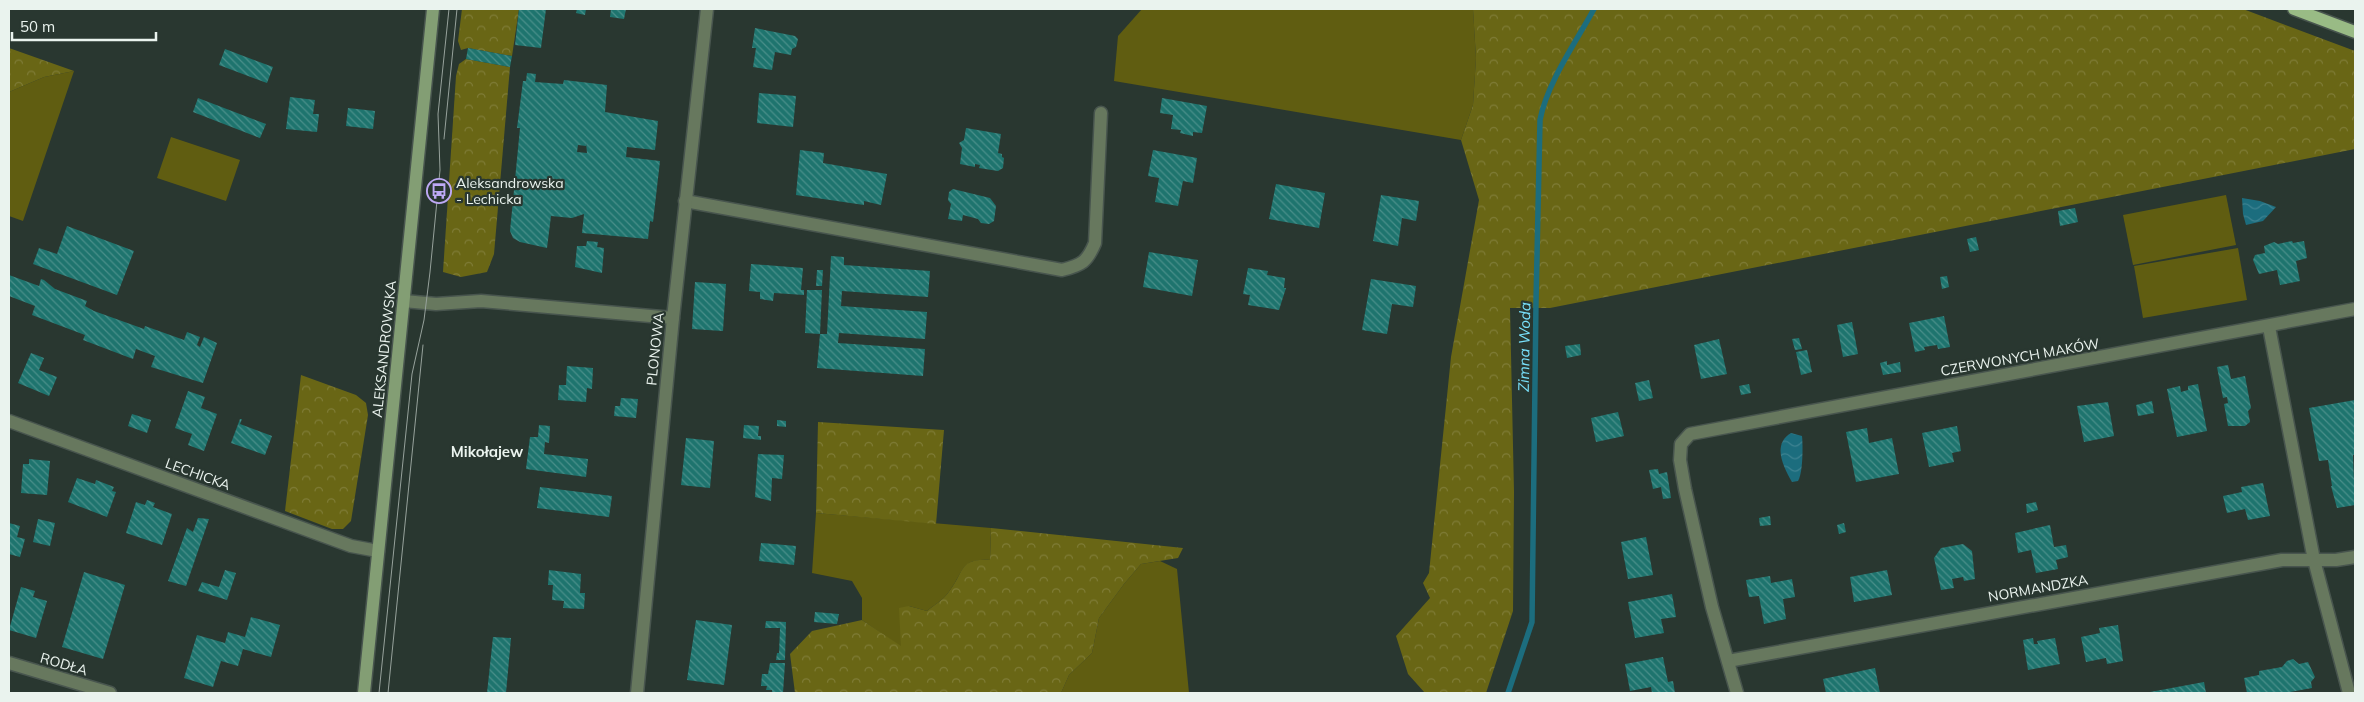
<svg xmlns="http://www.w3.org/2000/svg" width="2364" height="702" font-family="Mulish,sans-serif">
	<defs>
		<pattern id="forest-crowns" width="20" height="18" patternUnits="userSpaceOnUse" patternTransform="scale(1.25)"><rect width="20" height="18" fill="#696615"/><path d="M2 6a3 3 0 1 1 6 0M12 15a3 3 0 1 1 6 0" fill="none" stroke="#7f7c37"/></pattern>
		<pattern id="water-waves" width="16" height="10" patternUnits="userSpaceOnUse" patternTransform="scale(1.25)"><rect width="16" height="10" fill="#1c6d7e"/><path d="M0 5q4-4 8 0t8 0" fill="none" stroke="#3d8291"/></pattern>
		<pattern id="building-back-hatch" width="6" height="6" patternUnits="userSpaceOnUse" patternTransform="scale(1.25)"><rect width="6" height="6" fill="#1e746e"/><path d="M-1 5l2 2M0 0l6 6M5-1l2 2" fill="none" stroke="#4a8f8a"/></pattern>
	</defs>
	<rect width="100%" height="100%" fill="#293730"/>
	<!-- grass -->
	<g fill="#605d11">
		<path d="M 1142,9 L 1473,9 L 1476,58 L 1473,105 L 1461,140 L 1114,81 L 1118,36 Z"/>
		<path d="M 74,71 L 23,221 L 9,216 L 9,92 L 44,77 Z"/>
		<path d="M 171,137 L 240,160 L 226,201 L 157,178 Z"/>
		<path d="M 2226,195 L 2236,245 L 2133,265 L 2123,215 Z"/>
		<path d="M 2238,248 L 2247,300 L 2143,318 L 2134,266 Z"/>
		<path d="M 816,513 L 991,528 L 990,560 C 959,558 964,573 948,593 C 943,600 934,605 927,611 L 909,606 L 901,647 L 862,620 L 862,598 L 852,581 L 812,573 Z"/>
		<path d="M 1160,561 L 1177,569 L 1189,693 L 1061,693 L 1069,675 L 1092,653 L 1099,618 L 1124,584 L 1141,564 Z"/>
	</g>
	<!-- forest -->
	<g fill="url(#forest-crowns)">
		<path d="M 462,9 L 519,9 L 512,56 L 468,48 L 461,50 L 458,41 Z"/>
		<path d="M 1473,9 L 2243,9 L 2355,51 L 2355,149 L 1550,308 L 1510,308 L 1514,492 L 1513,611 L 1486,693 L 1425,693 L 1408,674 L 1396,636 L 1430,598 L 1423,583 L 1429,573 L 1451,357 L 1479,200 L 1461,140 L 1473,105 L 1476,58 Z"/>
		<path d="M 9,48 L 74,71 L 44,77 L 9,92 Z"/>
		<path d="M 466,59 L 510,67 L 494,254 L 487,272 L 461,277 L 443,272 L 456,76 L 459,64 Z"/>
		<path d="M 301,375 L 356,395 L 366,403 L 368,415 L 351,521 L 343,529 L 332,529 L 285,511 Z"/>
		<path d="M 818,422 L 944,430 L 936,524 L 816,513 Z"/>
		<path d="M 991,528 L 1183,548 L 1178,558 L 1141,564 L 1124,584 L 1099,618 L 1092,653 L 1069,675 L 1061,693 L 795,693 L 790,654 L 812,631 L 862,620 L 901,646 L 899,608 L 909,606 L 927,611 C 934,605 943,600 948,593 C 965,572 958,558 990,560 Z"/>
	</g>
	<!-- water -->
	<g fill="url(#water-waves)">
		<path d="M 2242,198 L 2260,201 L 2276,207 L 2263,221 L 2246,225 L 2243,214 Z"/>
		<path d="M 1791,433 L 1802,436 C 1803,446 1803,473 1798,481 L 1792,482 C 1783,467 1772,444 1791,433 Z"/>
	</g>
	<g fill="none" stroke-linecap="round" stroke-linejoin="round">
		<!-- stream -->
		<path stroke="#1c6d7e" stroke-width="5.5" d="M 1508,693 L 1532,622 L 1536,302 L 1540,120 C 1547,83 1576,42 1594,9"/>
	</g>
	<!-- building -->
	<g fill="url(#building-back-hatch)" fill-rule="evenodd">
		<path d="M 519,9 L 546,9 L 541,48 L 515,45 Z"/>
		<path d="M 577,9 L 586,9 L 585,15 L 576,13 Z"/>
		<path d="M 611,9 L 626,9 L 624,19 L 610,17 Z"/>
		<path d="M 755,28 L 795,36 L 798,39 L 796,47 L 792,49 L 791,55 L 775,52 L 772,70 L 753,67 L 756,48 L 752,48 Z"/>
		<path d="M 468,48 L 512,56 L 510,67 L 466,59 Z"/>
		<path d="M 225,49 L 273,67 L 267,83 L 219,65 Z"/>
		<path d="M 527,73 L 536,74 L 535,82 L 563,84 L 564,80 L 607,85 L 605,112 L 658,121 L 655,150 L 627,147 L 626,157 L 660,161 L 653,222 L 650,221 L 648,239 L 582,233 L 584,214 L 572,218 L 551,216 L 547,248 L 520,242 L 513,238 L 510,231 L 520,128 L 517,128 L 523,81 L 526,81 ZM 586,143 L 587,153 L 577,152 L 578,145 L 586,146 Z"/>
		<path d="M 759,93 L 796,96 L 793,127 L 757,123 Z"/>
		<path d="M 290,97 L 315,100 L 313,114 L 319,114 L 317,132 L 286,129 Z"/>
		<path d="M 198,98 L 266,124 L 260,138 L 193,112 Z"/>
		<path d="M 1162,98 L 1207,106 L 1202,133 L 1193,132 L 1193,136 L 1180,133 L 1181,130 L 1171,129 L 1173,115 L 1160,113 Z"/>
		<path d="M 348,108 L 375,111 L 373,129 L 346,126 Z"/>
		<path d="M 966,128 L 1001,134 L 998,153 L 1002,154 L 1002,157 L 1004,158 L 1003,168 L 998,171 L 979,168 L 980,165 L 975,164 L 975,167 L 960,164 L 962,148 L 959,143 L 964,140 Z"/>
		<path d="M 800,150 L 824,153 L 823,163 L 887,174 L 881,205 L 864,201 L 864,205 L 796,195 Z"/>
		<path d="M 1153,150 L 1197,158 L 1193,183 L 1183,181 L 1178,206 L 1155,202 L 1159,178 L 1148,176 Z"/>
		<path d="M 1276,184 L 1325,193 L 1319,228 L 1269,219 Z"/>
		<path d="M 953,189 L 990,198 L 996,206 L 994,221 L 989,224 L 981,223 L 978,219 L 963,215 L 962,221 L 948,219 L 951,204 L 948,200 L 949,192 Z"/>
		<path d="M 1381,195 L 1419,201 L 1416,221 L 1402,218 L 1398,246 L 1373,241 Z"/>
		<path d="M 2075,208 L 2078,222 L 2060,226 L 2058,211 Z"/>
		<path d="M 67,226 L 134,251 L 117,295 L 33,264 L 39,248 L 57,254 Z"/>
		<path d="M 1976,237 L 1979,250 L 1970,252 L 1967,239 Z"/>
		<path d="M 587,241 L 598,242 L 597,247 L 604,248 L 602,273 L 575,267 L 577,246 L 586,246 Z"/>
		<path d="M 2292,241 L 2293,243 L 2304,241 L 2307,258 L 2296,261 L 2300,281 L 2280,285 L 2277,270 L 2259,274 L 2253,260 L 2255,255 L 2265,253 L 2264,246 L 2274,242 L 2278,244 Z"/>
		<path d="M 1149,252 L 1198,260 L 1192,296 L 1143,287 Z"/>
		<path d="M 831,256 L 844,257 L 844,265 L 930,271 L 928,297 L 842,291 L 841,306 L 927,312 L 925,339 L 839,333 L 838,343 L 925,349 L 923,376 L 817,368 L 820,334 L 827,334 Z"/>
		<path d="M 751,264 L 803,268 L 801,290 L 804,290 L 804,295 L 774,293 L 773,301 L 760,299 L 760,292 L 749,291 Z"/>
		<path d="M 1248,268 L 1268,271 L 1267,275 L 1285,278 L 1284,288 L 1286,288 L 1279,310 L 1248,305 L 1250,295 L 1243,294 Z"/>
		<path d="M 817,270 L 823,270 L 822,286 L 816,286 Z"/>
		<path d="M 9,275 L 39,286 L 41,279 L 44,280 L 55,289 L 87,301 L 85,306 L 94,311 L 144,329 L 145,326 L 184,340 L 187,332 L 200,337 L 197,345 L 200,347 L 204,337 L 217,343 L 203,383 L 151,367 L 155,356 L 136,349 L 133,359 L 83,340 L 85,335 L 32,315 L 35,306 L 9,296 Z"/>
		<path d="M 1947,276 L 1949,287 L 1942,289 L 1940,277 Z"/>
		<path d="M 1371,279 L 1416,286 L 1413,307 L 1392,304 L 1387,334 L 1362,330 Z"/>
		<path d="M 695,282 L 726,284 L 723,331 L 692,329 Z"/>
		<path d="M 807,290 L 822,290 L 820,334 L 805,333 Z"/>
		<path d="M 1944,316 L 1950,347 L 1938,349 L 1937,345 L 1924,347 L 1925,350 L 1915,352 L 1909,323 Z"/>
		<path d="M 1852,322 L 1858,354 L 1843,357 L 1837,325 Z"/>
		<path d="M 1799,338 L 1802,349 L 1795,350 L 1792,339 Z"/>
		<path d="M 1719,339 L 1727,374 L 1701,379 L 1694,345 Z"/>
		<path d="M 1580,344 L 1581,355 L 1567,358 L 1565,346 Z"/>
		<path d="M 1807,350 L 1812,372 L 1801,375 L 1796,352 Z"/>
		<path d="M 31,353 L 44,358 L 39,370 L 57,377 L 49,396 L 18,383 Z"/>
		<path d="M 1887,361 L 1887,365 L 1900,362 L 1901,372 L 1883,375 L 1880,363 Z"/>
		<path d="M 2228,365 L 2231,379 L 2245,376 L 2251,408 L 2248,411 L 2250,422 L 2245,426 L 2228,426 L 2224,404 L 2228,403 L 2227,397 L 2223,398 L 2217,367 Z"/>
		<path d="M 567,366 L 593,368 L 592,389 L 587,388 L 586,402 L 558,400 L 559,385 L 566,385 Z"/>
		<path d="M 1649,380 L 1653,398 L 1639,401 L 1635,383 Z"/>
		<path d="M 1749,384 L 1751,393 L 1741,395 L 1739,386 Z"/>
		<path d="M 2198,384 L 2207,431 L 2177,437 L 2167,389 L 2180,386 L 2181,392 L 2188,390 L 2188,386 Z"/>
		<path d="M 188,391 L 205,397 L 201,408 L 217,414 L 204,451 L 188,445 L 192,434 L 175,428 Z"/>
		<path d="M 621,398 L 638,399 L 636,418 L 614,416 L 615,406 L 620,406 Z"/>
		<path d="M 2355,400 L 2355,455 L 2353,455 L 2355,505 L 2337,508 L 2331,486 L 2332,486 L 2328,460 L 2319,461 L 2309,408 Z"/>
		<path d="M 2152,401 L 2154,413 L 2138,416 L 2136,405 Z"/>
		<path d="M 2108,402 L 2114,436 L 2084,442 L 2077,406 Z"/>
		<path d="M 1618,412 L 1624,436 L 1596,442 L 1591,418 Z"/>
		<path d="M 132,414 L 151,420 L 147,433 L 128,426 Z"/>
		<path d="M 240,419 L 242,419 L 240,424 L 272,436 L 265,455 L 231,443 Z"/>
		<path d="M 777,420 L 786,421 L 786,427 L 777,426 Z"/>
		<path d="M 539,425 L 550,426 L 549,443 L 545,442 L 544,454 L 588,459 L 586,477 L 526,469 L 530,437 L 538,437 Z"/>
		<path d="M 744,425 L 759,426 L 758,436 L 761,436 L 761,440 L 743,438 Z"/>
		<path d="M 1957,426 L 1961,451 L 1952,453 L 1954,462 L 1929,467 L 1922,433 Z"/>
		<path d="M 1867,428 L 1869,443 L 1892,438 L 1899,474 L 1856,482 L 1846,432 Z"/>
		<path d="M 686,438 L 714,441 L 710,488 L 681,485 Z"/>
		<path d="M 758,454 L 784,455 L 782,479 L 772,478 L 771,501 L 755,497 Z"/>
		<path d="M 29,459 L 50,461 L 47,495 L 21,493 L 23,464 L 29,464 Z"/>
		<path d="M 1658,469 L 1659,474 L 1667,472 L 1671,498 L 1663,499 L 1661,487 L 1653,489 L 1649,470 Z"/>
		<path d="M 77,478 L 95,484 L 96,480 L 114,487 L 112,491 L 116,492 L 107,517 L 68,502 Z"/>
		<path d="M 2263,483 L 2270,516 L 2248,520 L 2245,509 L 2227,513 L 2223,496 L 2242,492 L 2241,487 Z"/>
		<path d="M 540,487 L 612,496 L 609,517 L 537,508 Z"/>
		<path d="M 147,500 L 155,503 L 153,507 L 172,514 L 162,545 L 126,533 L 136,502 L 145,505 Z"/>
		<path d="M 2036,502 L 2038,510 L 2027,513 L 2026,504 Z"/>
		<path d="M 1770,516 L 1771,525 L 1760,526 L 1759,518 Z"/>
		<path d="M 198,518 L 209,519 L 186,586 L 168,581 L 187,528 L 193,532 Z"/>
		<path d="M 38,519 L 55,523 L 50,546 L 33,542 Z"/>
		<path d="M 9,523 L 20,526 L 17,537 L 25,539 L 20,557 L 9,554 Z"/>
		<path d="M 1844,523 L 1846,532 L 1839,534 L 1837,525 Z"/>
		<path d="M 2050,525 L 2054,547 L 2066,545 L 2068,557 L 2056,560 L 2058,569 L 2036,573 L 2031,550 L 2018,553 L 2015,533 Z"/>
		<path d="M 1646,537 L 1653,575 L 1628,579 L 1621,542 Z"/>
		<path d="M 761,543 L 796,546 L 794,565 L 759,561 Z"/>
		<path d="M 1963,544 L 1972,551 L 1975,579 L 1964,581 L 1963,577 L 1952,579 L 1954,588 L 1941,590 L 1934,558 L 1941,548 Z"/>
		<path d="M 225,570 L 236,573 L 227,600 L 198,591 L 202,582 L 219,587 Z"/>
		<path d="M 549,570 L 581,574 L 580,593 L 585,593 L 584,609 L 563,608 L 564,601 L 552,600 L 553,585 L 548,585 Z"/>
		<path d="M 1887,570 L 1892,595 L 1854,602 L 1850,577 Z"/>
		<path d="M 84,572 L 125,585 L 103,659 L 62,647 Z"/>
		<path d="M 1770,576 L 1771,583 L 1792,579 L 1795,597 L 1783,599 L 1786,619 L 1764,624 L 1759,596 L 1749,597 L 1746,580 Z"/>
		<path d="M 21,587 L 35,591 L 33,597 L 47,601 L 36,638 L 9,630 Z"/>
		<path d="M 1672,594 L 1676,617 L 1661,619 L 1664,633 L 1635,638 L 1628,602 Z"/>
		<path d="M 815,612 L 839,614 L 837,624 L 814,622 Z"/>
		<path d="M 251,617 L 280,625 L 271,657 L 243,649 L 238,666 L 221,661 L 213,687 L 184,678 L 197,635 L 225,643 L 228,632 L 245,637 Z"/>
		<path d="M 696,620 L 732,625 L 724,685 L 687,680 Z"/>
		<path d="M 766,621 L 786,622 L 785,660 L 776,660 L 777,653 L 779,653 L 780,628 L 765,628 Z"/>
		<path d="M 2118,625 L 2123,661 L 2107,664 L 2106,658 L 2086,662 L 2081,637 L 2100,633 L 2099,628 Z"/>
		<path d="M 493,637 L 511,638 L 506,693 L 487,693 Z"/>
		<path d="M 2033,638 L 2034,644 L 2038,644 L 2037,641 L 2055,638 L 2060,664 L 2028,670 L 2023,640 Z"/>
		<path d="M 1663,657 L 1668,682 L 1673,681 L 1675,693 L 1652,693 L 1651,687 L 1630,691 L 1625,664 Z"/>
		<path d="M 2293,659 L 2299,664 L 2308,662 L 2315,677 L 2311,682 L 2312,688 L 2284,693 L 2247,693 L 2244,678 L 2259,675 L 2259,671 L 2282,667 L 2287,661 Z"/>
		<path d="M 770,663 L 785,663 L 783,693 L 772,693 L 772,690 L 766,690 L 767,686 L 761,686 L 762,674 L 768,674 Z"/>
		<path d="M 1875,668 L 1880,693 L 1826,693 L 1823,679 Z"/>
		<path d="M 2204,682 L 2206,693 L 2150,693 L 2150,692 Z"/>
	</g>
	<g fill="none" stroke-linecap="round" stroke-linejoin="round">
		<defs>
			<g id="minor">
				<path d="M 685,201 L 1062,270 C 1082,265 1087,262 1095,243 L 1101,113"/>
				<path d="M 404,301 L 436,304 L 481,301 L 673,318"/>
				<path d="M 2269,327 L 2314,560 L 2349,693"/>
				<path d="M 9,421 L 351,546 L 378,551"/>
				<path d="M 1728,661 L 2282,560 L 2336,560 L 2355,557"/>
				<path d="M 9,663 L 110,693"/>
				<path d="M 637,693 L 673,318 L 707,9"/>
				<path d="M 1737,693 L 1712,607 L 1685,489 L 1680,460 L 1681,444 L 1690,434 L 2355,309"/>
			</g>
			<path id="secondary" d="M 364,693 L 433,9"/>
			<path id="primary" d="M 2294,9 L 2355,32"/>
		</defs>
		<!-- minor casing -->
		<use href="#minor" stroke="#48554e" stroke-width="15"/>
		<!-- secondary casing -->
		<use href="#secondary" stroke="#48554e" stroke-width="15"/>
		<!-- primary casing -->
		<use href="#primary" stroke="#48554e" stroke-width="15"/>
		<!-- minor -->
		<use href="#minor" stroke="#67785e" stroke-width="12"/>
		<!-- secondary -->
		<use href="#secondary" stroke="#839e74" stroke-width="12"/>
		<!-- primary -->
		<use href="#primary" stroke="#99bb85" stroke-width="12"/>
		<!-- tram -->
		<g stroke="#97a29c" stroke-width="1">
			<path d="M 444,139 L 457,9"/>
			<path d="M 379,693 L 412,374 L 424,320 L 430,272 L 440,170 L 438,114 L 449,9"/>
			<path d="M 388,693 L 423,345"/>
		</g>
	</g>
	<!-- icons -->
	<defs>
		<symbol id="bus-ring" viewBox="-11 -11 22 22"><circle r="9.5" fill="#293730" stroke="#bea9f5" stroke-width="1.5"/><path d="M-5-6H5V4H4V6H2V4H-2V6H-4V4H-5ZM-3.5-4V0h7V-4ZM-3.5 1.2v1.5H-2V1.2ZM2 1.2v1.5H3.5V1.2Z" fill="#bea9f5"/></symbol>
	</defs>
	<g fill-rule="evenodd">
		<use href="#bus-ring" x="425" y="177" width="28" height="28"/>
	</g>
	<g text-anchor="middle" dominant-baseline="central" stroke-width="4.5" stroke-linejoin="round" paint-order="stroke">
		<!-- poi labels -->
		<g font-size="14" fill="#eaf3ee" stroke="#293730" text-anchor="start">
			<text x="456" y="183">Aleksandrowska<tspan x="456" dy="16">- Lechicka</tspan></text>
		</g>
		<!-- street labels -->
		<g font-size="14" fill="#eaf3ee" stroke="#293730">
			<text transform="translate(384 349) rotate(-84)">ALEKSANDROWSKA</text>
			<text transform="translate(655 349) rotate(-84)">PLONOWA</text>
			<text transform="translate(2020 357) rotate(-10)">CZERWONYCH MAKÓW</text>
			<text transform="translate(198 474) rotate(20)">LECHICKA</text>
			<text transform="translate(2038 588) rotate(-10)">NORMANDZKA</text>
			<text transform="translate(64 664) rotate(16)">RODŁA</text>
		</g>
		<!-- water labels -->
		<g font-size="15" font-style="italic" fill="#79e1fb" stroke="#293730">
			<text transform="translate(1524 347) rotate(-89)">Zimna Woda</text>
		</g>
		<!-- neighbourhood labels -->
		<g font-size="15" font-weight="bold" fill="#eaf3ee" stroke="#293730">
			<text x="487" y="451">Mikołajew</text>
		</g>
	</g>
	<!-- border -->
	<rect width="2364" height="702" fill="none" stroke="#eaf3ee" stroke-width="20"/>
	<!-- scale -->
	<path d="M12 32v8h144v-8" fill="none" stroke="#eaf3ee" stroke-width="2.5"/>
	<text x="20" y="32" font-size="15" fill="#eaf3ee" stroke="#293730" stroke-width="4" paint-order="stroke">50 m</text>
</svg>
